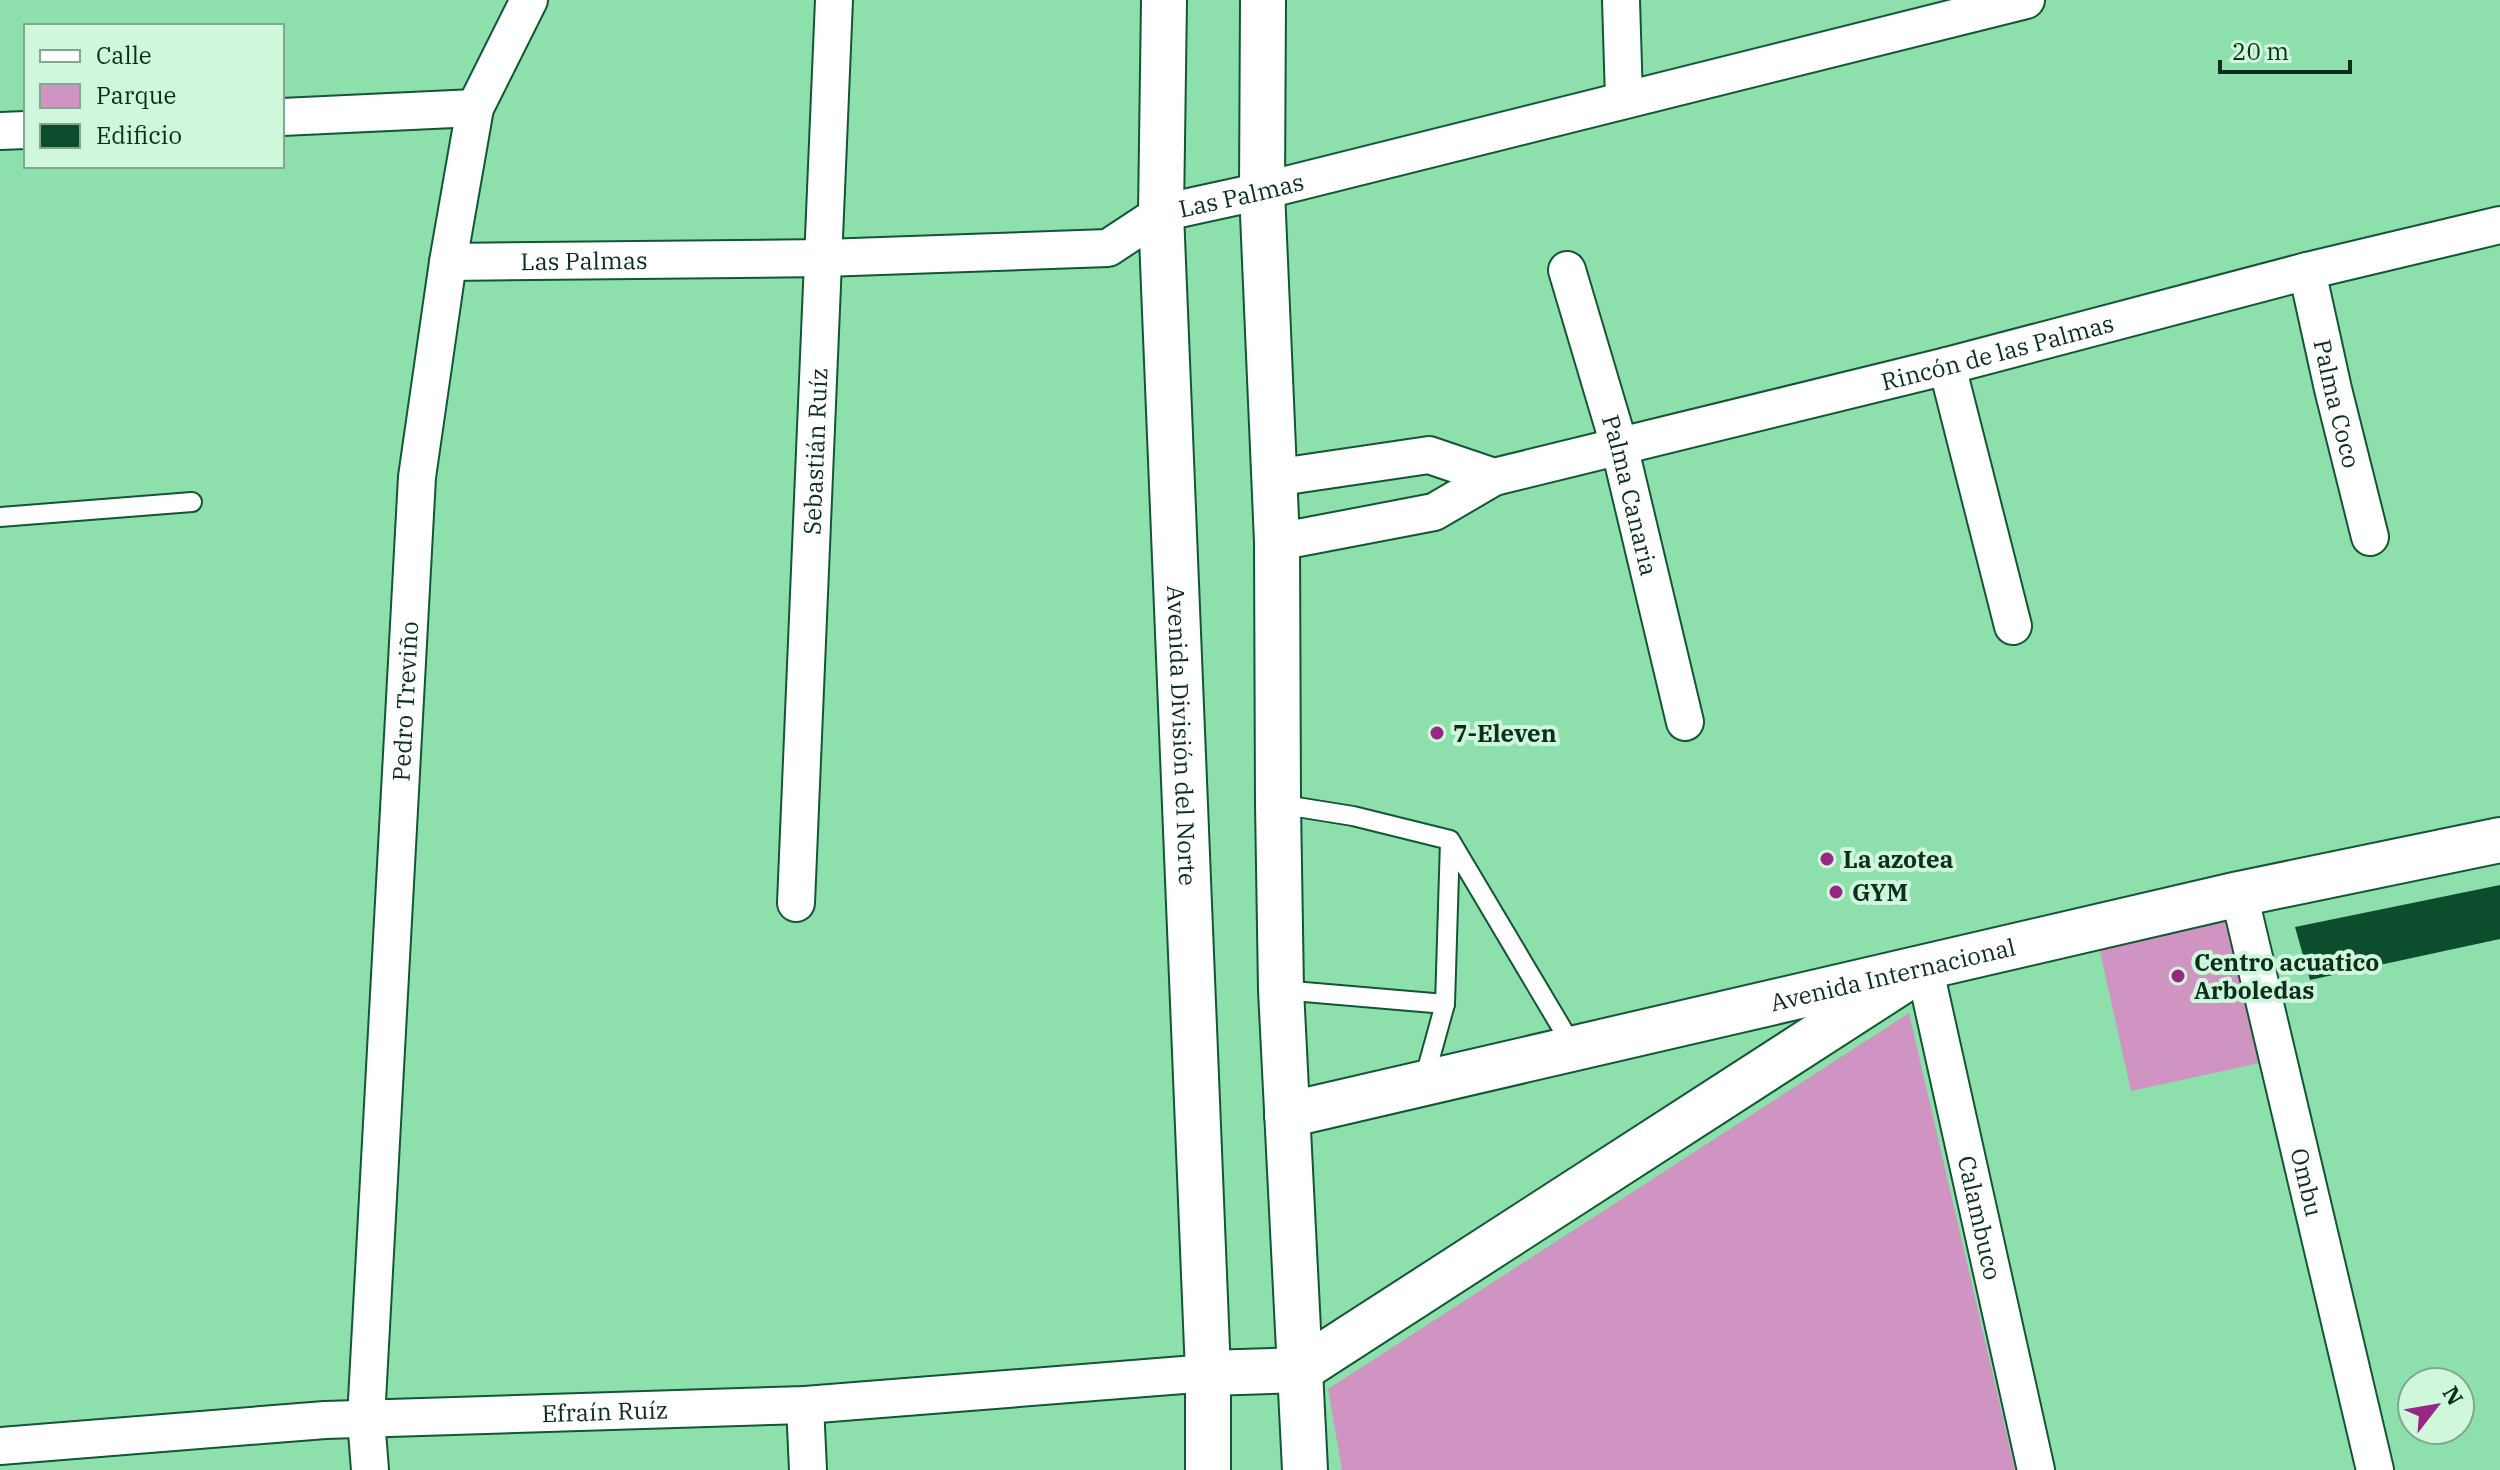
<svg xmlns="http://www.w3.org/2000/svg" width="2500" height="1470" font-family="'IBM Plex Serif',serif">
	<rect width="100%" height="100%" fill="#8de0ac"/>
	<!-- green -->
	<g fill="#cf94c1">
		<path d="M 2237,916 L 2269,1061 L 2131,1091 L 2099,947 Z"/>
		<path d="M 1909,1013 L 2015,1470 L 1342,1470 L 1328,1389 Z"/>
	</g>
	<!-- building -->
	<path fill="#0b4d2c" d="M 2500,885 L 2500,939 L 2310,980 L 2295,927 Z"/>
	<g fill="none" stroke-linecap="round" stroke-linejoin="round">
		<defs>
			<g id="service">
				<path d="M 0,517 L 192,502"/>
				<path d="M 1278,804 L 1353,816 L 1450,840 L 1573,1047"/>
				<path d="M 1281,990 L 1445,1004"/>
				<path d="M 1424,1080 L 1445,1004 L 1450,841"/>
			</g>
			<g id="minor">
				<path d="M 1621,0 L 1624,99"/>
				<path d="M 282,117 L 475,108"/>
				<path d="M 0,131 L 26,130"/>
				<path id="s1" d="M 448,262 L 824,258 L 1108,248 L 1161,213 L 1262,191 L 2026,0"/>
				<path id="s2" d="M 1567,270 L 1619,445 L 1685,722"/>
				<path id="s3" d="M 2307,271 L 2333,389 L 2370,537"/>
				<path d="M 1947,366 L 2013,626"/>
				<path d="M 1273,478 L 1429,455 L 1494,477"/>
				<path id="s4" d="M 1277,542 L 1434,512 L 1494,477 L 1947,366 L 2307,271 L 2500,225"/>
				<path id="s5" d="M 2239,894 L 2375,1470"/>
				<path id="s6" d="M 796,903 L 834,0"/>
				<path id="s7" d="M 1924,966 L 2036,1470"/>
				<path d="M 805,1405 L 808,1470"/>
				<path id="s8" d="M 0,1446 L 325,1420 L 805,1405 L 1208,1373"/>
				<path id="s9" d="M 370,1470 L 366,1419 L 417,477 L 448,262 L 475,108 L 529,0"/>
			</g>
			<g id="tertiary">
				<path id="s10" d="M 1287,1115 L 2239,894 L 2500,840"/>
				<path d="M 1208,1373 L 1300,1370 L 1899,983"/>
			</g>
			<g id="secondary">
				<path id="s11" d="M 1164,0 L 1161,213 L 1208,1373 L 1208,1470"/>
				<path d="M 1263,0 L 1262,191 L 1277,542 L 1278,804 L 1281,990 L 1305,1470"/>
			</g>
		</defs>
		<!-- service casing -->
		<use href="#service" stroke="#125633" stroke-width="22"/>
		<!-- minor casing -->
		<use href="#minor" stroke="#125633" stroke-width="40"/>
		<!-- tertiary casing -->
		<use href="#tertiary" stroke="#125633" stroke-width="48"/>
		<!-- secondary casing -->
		<use href="#secondary" stroke="#125633" stroke-width="48"/>
		<!-- service -->
		<use href="#service" stroke="#fff" stroke-width="18"/>
		<!-- minor -->
		<use href="#minor" stroke="#fff" stroke-width="36"/>
		<!-- tertiary -->
		<use href="#tertiary" stroke="#fff" stroke-width="44"/>
		<!-- secondary -->
		<use href="#secondary" stroke="#fff" stroke-width="44"/>
	</g>
	<!-- markers -->
	<g fill="#972684" stroke="#cff7dc" stroke-width="3">
		<circle cx="1437" cy="733" r="8"/>
		<circle cx="1827" cy="859" r="8"/>
		<circle cx="1836" cy="892" r="8"/>
		<circle cx="2178" cy="976" r="8"/>
	</g>
	<g text-anchor="middle" dominant-baseline="central" stroke-width="8" stroke-linejoin="round" paint-order="stroke">
		<!-- street labels -->
		<g font-size="24" fill="#0b2f1c" stroke="#cff7dc">
			<text stroke="none"><textPath href="#s1" startOffset="806">Las Palmas</textPath></text>
			<text stroke="none"><textPath href="#s1" startOffset="136">Las Palmas</textPath></text>
			<text stroke="none"><textPath href="#s4" startOffset="748">Rincón de las Palmas</textPath></text>
			<text stroke="none"><textPath href="#s3" startOffset="136">Palma Coco</textPath></text>
			<text stroke="none"><textPath href="#s6" startOffset="452">Sebastián Ruíz</textPath></text>
			<text stroke="none"><textPath href="#s2" startOffset="234">Palma Canaria</textPath></text>
			<text stroke="none"><textPath href="#s9" startOffset="770">Pedro Treviño</textPath></text>
			<text stroke="none"><textPath href="#s11" startOffset="736">Avenida División del Norte</textPath></text>
			<text stroke="none"><textPath href="#s10" startOffset="622">Avenida Internacional</textPath></text>
			<text stroke="none"><textPath href="#s5" startOffset="296">Ombu</textPath></text>
			<text stroke="none"><textPath href="#s7" startOffset="258">Calambuco</textPath></text>
			<text stroke="none"><textPath href="#s8" startOffset="606">Efraín Ruíz</textPath></text>
		</g>
		<!-- poi labels -->
		<g font-size="24" font-weight="bold" fill="#0b2f1c" stroke="#cff7dc" text-anchor="start">
			<text x="1453" y="733">7-Eleven</text>
			<text x="1843" y="859">La azotea</text>
			<text x="1852" y="892">GYM</text>
			<text x="2194" y="962">Centro acuatico<tspan x="2194" dy="28">Arboledas</tspan></text>
		</g>
	</g>
	<!-- legend -->
	<rect x="24" y="24" width="260" height="144" fill="#cff7dc" stroke="#81a78f" stroke-width="2"/>
	<rect x="40" y="50" width="40" height="12" fill="#ffffff" stroke="#81a78f" stroke-width="2"/>
	<text x="96" y="64" font-size="24" fill="#0b2f1c">Calle</text>
	<rect x="40" y="84" width="40" height="24" fill="#cf94c1" stroke="#81a78f" stroke-width="2"/>
	<text x="96" y="104" font-size="24" fill="#0b2f1c">Parque</text>
	<rect x="40" y="124" width="40" height="24" fill="#0b4d2c" stroke="#81a78f" stroke-width="2"/>
	<text x="96" y="144" font-size="24" fill="#0b2f1c">Edificio</text>
	<!-- north arrow -->
	<g transform="translate(2436 1406) rotate(59)"><circle r="38" fill="#cff7dc" stroke="#81a78f" stroke-width="2"/>
	<path d="M0-6L14 30L0 20L-14 30Z" fill="#972684"/>
	<text y="-12" font-size="22" font-weight="bold" text-anchor="middle" fill="#0b2f1c">N</text>
	</g>
	<!-- scale -->
	<path d="M2220 60v12h130v-12" fill="none" stroke="#0b2f1c" stroke-width="4"/>
	<text x="2232" y="60" font-size="24" fill="#0b2f1c" stroke="#cff7dc" stroke-width="6" paint-order="stroke">20 m</text>
</svg>
